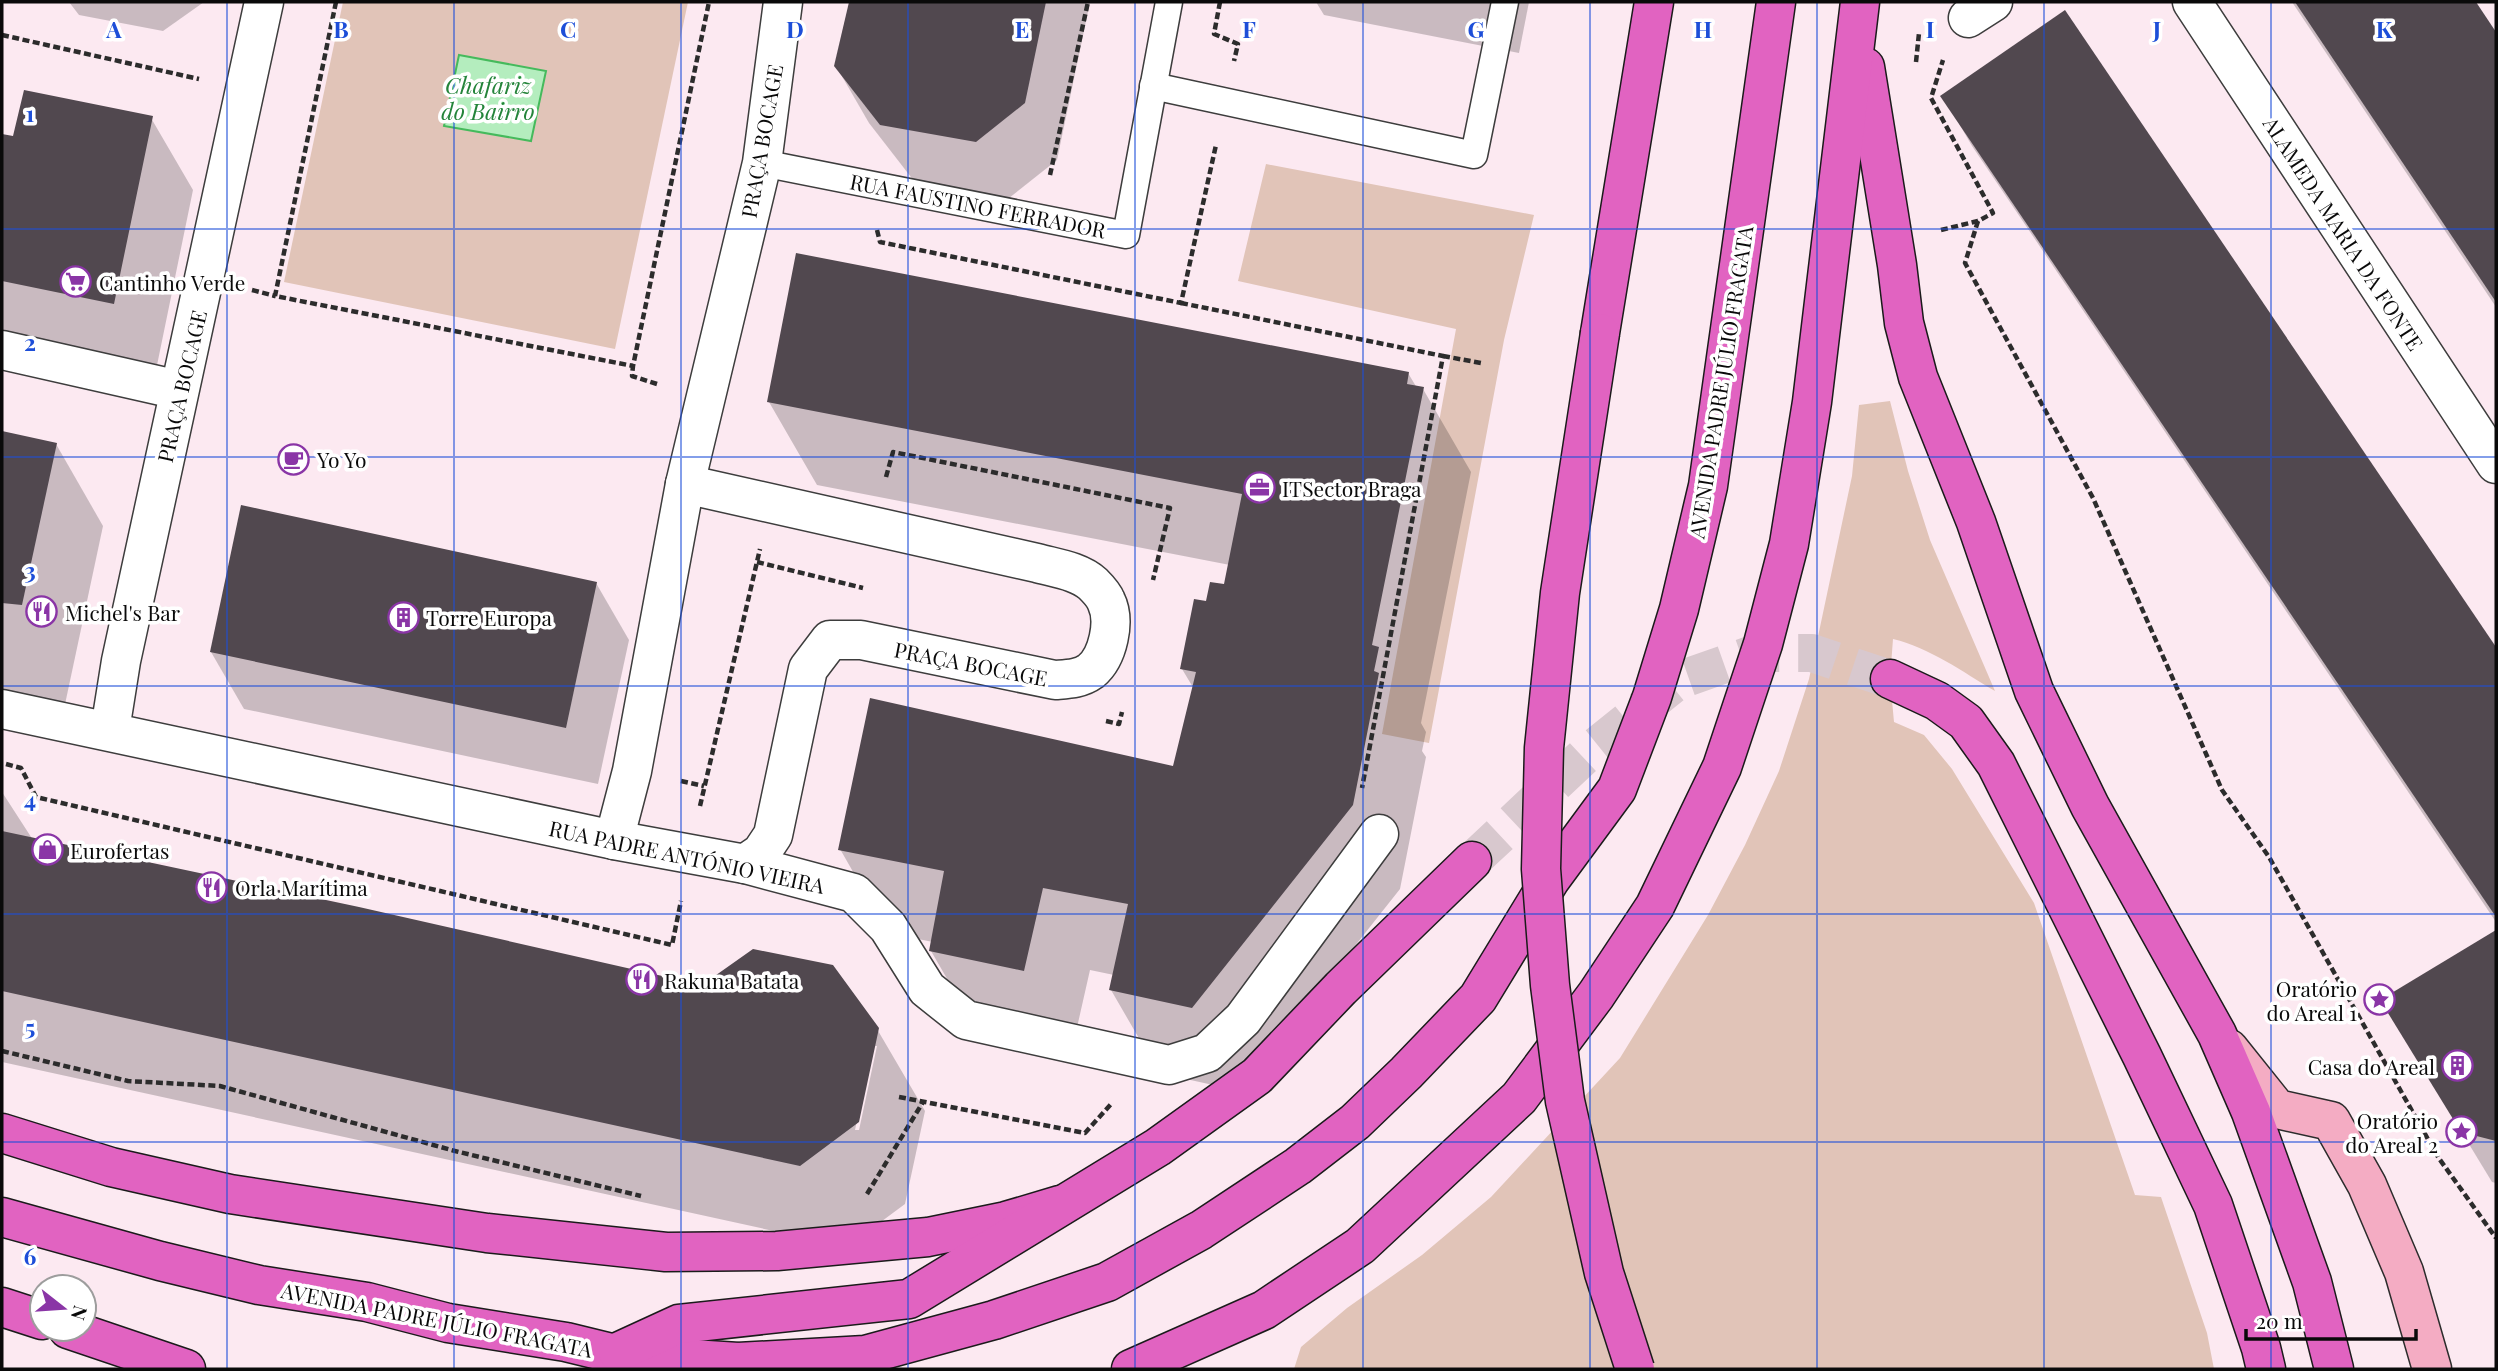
<svg xmlns="http://www.w3.org/2000/svg" width="2498" height="1371" font-family="'Playfair Display',serif">
	<rect width="100%" height="100%" fill="#fce9f1"/>
	<!-- green -->
	<g fill="#e1c4b8">
		<path d="M 343,2 L 688,2 L 615,349 L 284,282 Z"/>
		<path d="M 1266,164 L 1534,215 L 1504,340 L 1429,743 L 1382,734 L 1456,329 L 1238,281 Z"/>
		<path d="M 1890,401 L 1908,471 L 1930,540 L 1995,691 C 1963,672 1930,648 1893,639 L 1890,679 L 1894,722 L 1924,735 L 1952,769 L 2034,903 L 2135,1195 L 2161,1197 L 2207,1333 L 2214,1369 L 1294,1369 L 1301,1347 L 1347,1308 L 1422,1255 L 1491,1197 L 1620,1058 L 1708,915 L 1745,845 L 1779,771 L 1809,679 L 1852,476 L 1859,405 Z"/>
	</g>
	<!-- water -->
	<path fill="#b4edbe" stroke="#45ba5c" stroke-width="2" d="M 459,55 L 546,71 L 531,141 L 444,126 Z"/>
	<!-- shadow -->
	<g fill="#0003" fill-rule="evenodd">
		<path d="M 69,2 L 204,2 L 163,31 L 79,15 Z"/>
		<path d="M 850,2 L 1090,2 L 1057,160 L 1009,198 L 914,181 L 869,123 L 836,66 Z"/>
		<path d="M 1316,2 L 1529,2 L 1519,53 L 1324,15 Z"/>
		<path d="M 2292,2 L 2474,2 L 2496,36 L 2496,307 Z"/>
		<path d="M 2065,13 L 2496,651 L 2496,922 L 1972,146 L 1943,96 Z"/>
		<path d="M 151,118 L 193,190 L 155,375 L 2,343 L 2,135 L 15,138 Z"/>
		<path d="M 1408,373 L 1417,388 L 1423,389 L 1471,472 L 1421,723 L 1426,732 L 1422,751 L 1426,757 L 1400,889 L 1240,1091 L 1159,1073 L 1111,990 L 1114,975 L 1090,970 L 1071,1054 L 979,1034 L 931,951 L 933,942 L 888,933 L 840,849 L 1175,768 L 1194,689 L 1182,669 L 1207,603 L 1226,586 L 1230,565 L 817,485 L 769,402 Z"/>
		<path d="M 2,433 L 56,444 L 103,526 L 64,709 L 2,697 Z"/>
		<path d="M 596,583 L 629,640 L 598,784 L 244,709 L 211,652 Z"/>
		<path d="M 2,792 L 33,840 L 877,1029 L 925,1111 L 905,1204 L 847,1247 L 2,1062 ZM 873,1046 L 877,1046 L 859,1130 L 855,1130 Z"/>
		<path d="M 2496,932 L 2496,1183 L 2492,1182 L 2382,1001 Z"/>
	</g>
	<!-- building -->
	<g fill="#51484f">
		<path d="M 849,2 L 1046,2 L 1025,103 L 976,142 L 880,125 L 834,66 Z"/>
		<path d="M 2295,2 L 2476,2 L 2496,32 L 2496,302 Z"/>
		<path d="M 2065,10 L 2496,647 L 2496,917 L 1940,96 Z"/>
		<path d="M 24,90 L 153,116 L 114,304 L 2,281 L 2,134 L 13,136 Z"/>
		<path d="M 796,253 L 1409,372 L 1407,384 L 1424,387 L 1372,645 L 1379,647 L 1374,671 L 1379,673 L 1353,805 L 1192,1008 L 1109,990 L 1128,904 L 1043,888 L 1024,971 L 929,951 L 944,871 L 838,850 L 870,698 L 1173,766 L 1196,672 L 1180,669 L 1194,599 L 1206,601 L 1210,582 L 1224,584 L 1242,494 L 767,402 Z"/>
		<path d="M 2,431 L 57,443 L 22,605 L 2,603 Z"/>
		<path d="M 241,505 L 597,582 L 566,728 L 210,652 Z"/>
		<path d="M 2,831 L 359,907 L 702,985 L 753,949 L 833,965 L 879,1028 L 859,1122 L 800,1166 L 2,991 Z"/>
		<path d="M 2496,930 L 2496,1141 L 2461,1132 L 2380,1000 Z"/>
	</g>
	<g fill="none" stroke-linecap="round" stroke-linejoin="round">
		<!-- highway-tunnel -->
		<path stroke="#d8c8ce" stroke-width="38" stroke-dasharray="38 19" stroke-linecap="butt" d="M 1472,861 L 1583,757 L 1677,681 L 1756,653 L 1812,653 L 1890,679"/>
		<defs>
			<g id="lane">
				<path d="M 1153,86 L 1474,155 L 1505,2"/>
				<path d="M 762,163 L 1126,235 L 1169,2"/>
			</g>
			<g id="street">
				<path d="M 2192,2 L 2496,464"/>
				<path d="M 1968,18 L 1993,2"/>
				<path d="M 2,350 L 179,390"/>
				<path d="M 685,484 L 1037,563 C 1055,568 1079,571 1093,584 C 1097,588 1104,596 1106,601 C 1116,621 1108,657 1091,671 C 1080,679 1068,679 1055,680 L 861,640 L 830,640 L 808,669 L 773,835 L 761,853 L 745,864"/>
				<path d="M 2,709 L 614,840 L 745,864 L 854,893 L 888,927 L 927,989 L 966,1020 L 1169,1065 L 1207,1053 L 1243,1019 L 1379,834"/>
				<path d="M 110,730 L 121,661 L 264,2"/>
				<path d="M 614,840 L 632,771 L 685,484 L 762,163 L 783,2"/>
			</g>
			<path id="secondary" d="M 2229,1049 L 2277,1109 L 2331,1121 L 2367,1185 L 2404,1272 L 2432,1369"/>
			<g id="highway">
				<path d="M 1865,67 L 1897,265 L 1904,323 L 1918,377 L 1976,522 L 2034,691 L 2090,806 L 2217,1034 L 2251,1112 L 2312,1282 L 2334,1369"/>
				<path d="M 1600,333 L 1654,2"/>
				<path d="M 1890,679 L 1937,701 L 1966,722 L 1996,764 L 2142,1056 L 2213,1205 L 2261,1348 L 2266,1369"/>
				<path d="M 2,1133 L 111,1167 L 230,1194 L 487,1233 L 666,1252 L 777,1251 L 928,1237 L 1006,1221 L 1060,1205"/>
				<path d="M 2,1217 L 160,1261 L 259,1285 L 367,1302 L 448,1323 L 566,1342 L 615,1354 L 738,1362 L 865,1355 L 994,1320 L 1107,1282 L 1201,1230 L 1298,1166 L 1355,1122 L 1406,1073 L 1478,998 L 1550,880 L 1617,789 L 1652,697 L 1679,609 L 1708,486 L 1776,2"/>
				<path d="M 2,1307 L 42,1320"/>
				<path d="M 68,1329 L 186,1369"/>
				<path d="M 618,1352 L 679,1324 L 909,1299 L 1158,1147 L 1257,1076 L 1341,988 L 1472,861"/>
				<path d="M 1131,1369 L 1264,1310 L 1360,1246 L 1519,1098 L 1596,995 L 1655,906 L 1722,767 L 1763,644 L 1789,544 L 1812,402 L 1860,2"/>
			</g>
		</defs>
		<!-- lane casing -->
		<use href="#lane" stroke="#3d3d3d" stroke-width="29"/>
		<!-- street casing -->
		<use href="#street" stroke="#3d3d3d" stroke-width="41"/>
		<!-- secondary casing -->
		<use href="#secondary" stroke="#2c2c2c" stroke-width="41"/>
		<!-- highway casing -->
		<use href="#highway" stroke="#1b1b1b" stroke-width="41"/>
		<!-- path -->
		<g stroke="#2c2c2c" stroke-width="4.5" stroke-dasharray="7 3.5" stroke-linecap="butt">
			<path d="M 336,2 L 275,296 L 633,366"/>
			<path d="M 1220,2 L 1214,34 L 1238,44 L 1234,61"/>
			<path d="M 2,35 L 199,79"/>
			<path d="M 1916,62 L 1919,33"/>
			<path d="M 1050,175 L 1088,2"/>
			<path d="M 1978,221 L 1965,263 L 2093,498 L 2222,790 L 2269,857 L 2438,1157 L 2496,1238"/>
			<path d="M 877,230 L 880,242 L 1181,303 L 1216,145"/>
			<path d="M 1941,230 L 1978,221 L 1993,213 L 1931,98 L 1943,60"/>
			<path d="M 252,290 L 275,296"/>
			<path d="M 1181,303 L 1443,356 L 1362,788"/>
			<path d="M 1443,356 L 1481,363"/>
			<path d="M 657,384 L 632,376 L 633,366 L 709,2"/>
			<path d="M 886,477 L 893,452 L 1170,508 L 1153,580"/>
			<path d="M 757,562 L 863,588"/>
			<path d="M 1106,721 L 1119,724 L 1122,712"/>
			<path d="M 6,764 L 21,768 L 36,797 L 672,945 L 681,901"/>
			<path d="M 681,781 L 704,786"/>
			<path d="M 700,806 L 760,549"/>
			<path d="M 2,1051 L 128,1081 L 220,1086 L 455,1151 L 641,1196"/>
			<path d="M 899,1097 L 1085,1133 L 1111,1104"/>
			<path d="M 867,1194 L 923,1102"/>
		</g>
		<!-- lane -->
		<use href="#lane" stroke="#fff" stroke-width="26"/>
		<!-- street -->
		<use href="#street" stroke="#fff" stroke-width="38"/>
		<!-- secondary -->
		<use href="#secondary" stroke="#f4acc3" stroke-width="38"/>
		<!-- highway -->
		<use href="#highway" stroke="#e163c1" stroke-width="38"/>
		<defs>
			<path id="highway-bridge" d="M 1600,333 L 1560,593 L 1544,748 L 1541,869 L 1550,985 L 1565,1101 L 1604,1273 L 1635,1369"/>
		</defs>
		<!-- highway-bridge casing -->
		<use href="#highway-bridge" stroke="#1b1b1b" stroke-width="41" stroke-linecap="butt"/>
		<!-- highway-bridge -->
		<use href="#highway-bridge" stroke="#e163c1" stroke-width="38"/>
	</g>
	<!-- grid -->
	<path fill="none" stroke="#1d4ed8" stroke-width="2" stroke-opacity="0.55" d="M 227,2 L 227,1369M 454,2 L 454,1369M 681,2 L 681,1369M 908,2 L 908,1369M 1135,2 L 1135,1369M 1363,2 L 1363,1369M 1590,2 L 1590,1369M 1817,2 L 1817,1369M 2044,2 L 2044,1369M 2271,2 L 2271,1369M 2,229 L 2496,229M 2,457 L 2496,457M 2,686 L 2496,686M 2,914 L 2496,914M 2,1142 L 2496,1142"/>
	<!-- icons -->
	<defs>
		<symbol id="supermarket-ring" viewBox="-11 -11 22 22"><circle r="9.5" fill="#fff" stroke="#8a35a6" stroke-width="1.5"/><path d="M-6-5.5h2.5l.6 2H6L4.5 2H-2.5L-4.4-4H-6ZM-1.5 3.2a1.3 1.3 0 1 0 .1 0ZM3 3.2a1.3 1.3 0 1 0 .1 0Z" fill="#8a35a6"/></symbol>
		<symbol id="cafe-ring" viewBox="-11 -11 22 22"><circle r="9.5" fill="#fff" stroke="#8a35a6" stroke-width="1.5"/><path d="M-5.5-4.5H6V0H3Q3 3.5 0 3.5H-2.5Q-5.5 3.5-5.5 0ZM3-3.2v2h1.7v-2ZM-6 4.5H4V6H-6Z" fill="#8a35a6"/></symbol>
		<symbol id="office-ring" viewBox="-11 -11 22 22"><circle r="9.5" fill="#fff" stroke="#8a35a6" stroke-width="1.5"/><path d="M-6-3h4V-5.5h4V-3h4V5H-6ZM-1-4.5V-3h2v-1.5ZM-6 0V1H6V0Z" fill="#8a35a6"/></symbol>
		<symbol id="restaurant-ring" viewBox="-11 -11 22 22"><circle r="9.5" fill="#fff" stroke="#8a35a6" stroke-width="1.5"/><path d="M-5-6h1v4h1v-4h1v4h1v-4h1v5L-1.5 .5V6h-2V.5L-5-1ZM5-6V6H3V1.5H1.5Q1.5-4 5-6Z" fill="#8a35a6"/></symbol>
		<symbol id="building-ring" viewBox="-11 -11 22 22"><circle r="9.5" fill="#fff" stroke="#8a35a6" stroke-width="1.5"/><path d="M-4-6H4V6H1V3H-1V6H-4ZM-2.5-4.3h1.7v1.8h-1.7ZM.8-4.3h1.7v1.8H.8ZM-2.5-1h1.7V.8h-1.7ZM.8-1h1.7V.8H.8Z" fill="#8a35a6"/></symbol>
		<symbol id="shop-ring" viewBox="-11 -11 22 22"><circle r="9.5" fill="#fff" stroke="#8a35a6" stroke-width="1.5"/><path d="M-5-2.5h2.3a2.7 3.5 0 0 1 5.4 0H5L5.5 6h-11ZM-1.5-2.5h3a1.5 2.3 0 0 0-3 0Z" fill="#8a35a6"/></symbol>
		<symbol id="sight-ring" viewBox="-11 -11 22 22"><circle r="9.5" fill="#fff" stroke="#8a35a6" stroke-width="1.5"/><path d="M0-6L1.8-2.2L6-1.7L2.9 1.2L3.7 5.4L0 3.3L-3.7 5.4L-2.9 1.2L-6-1.7L-1.8-2.2Z" fill="#8a35a6"/></symbol>
	</defs>
	<g fill-rule="evenodd">
		<use href="#supermarket-ring" x="58" y="264" width="35" height="35"/>
		<use href="#cafe-ring" x="276" y="442" width="35" height="35"/>
		<use href="#office-ring" x="1242" y="470" width="35" height="35"/>
		<use href="#restaurant-ring" x="24" y="594" width="35" height="35"/>
		<use href="#building-ring" x="386" y="600" width="35" height="35"/>
		<use href="#shop-ring" x="30" y="832" width="35" height="35"/>
		<use href="#restaurant-ring" x="194" y="870" width="35" height="35"/>
		<use href="#restaurant-ring" x="624" y="962" width="35" height="35"/>
		<use href="#sight-ring" x="2362" y="982" width="35" height="35"/>
		<use href="#building-ring" x="2440" y="1048" width="35" height="35"/>
		<use href="#sight-ring" x="2444" y="1114" width="35" height="35"/>
	</g>
	<g text-anchor="middle" dominant-baseline="central" stroke-width="7" stroke-linejoin="round" paint-order="stroke">
		<!-- street labels -->
		<g font-size="21" fill="#0a0a0a" stroke="#fff">
			<text transform="translate(761 141) rotate(-80)">PRAÇA BOCAGE</text>
			<text transform="translate(978 205) rotate(11)">RUA FAUSTINO FERRADOR</text>
			<text transform="translate(2344 233) rotate(57)">ALAMEDA MARIA DA FONTE</text>
			<text transform="translate(1720 382) rotate(-81)">AVENIDA PADRE JÚLIO FRAGATA</text>
			<text transform="translate(181 386) rotate(-77)">PRAÇA BOCAGE</text>
			<text transform="translate(971 663) rotate(11)">PRAÇA BOCAGE</text>
			<text transform="translate(687 856) rotate(12)">RUA PADRE ANTÓNIO VIEIRA</text>
			<text transform="translate(437 1319) rotate(11)">AVENIDA PADRE JÚLIO FRAGATA</text>
		</g>
		<!-- poi labels -->
		<g font-size="21" fill="#0a0a0a" stroke="#fff" text-anchor="start">
			<text x="99" y="282">Cantinho Verde</text>
			<text x="317" y="459">Yo Yo</text>
			<text x="1282" y="488">ITSector Braga</text>
			<text x="65" y="612">Michel's Bar</text>
			<text x="426" y="617">Torre Europa</text>
			<text x="70" y="850">Eurofertas</text>
			<text x="235" y="887">Orla Marítima</text>
			<text x="664" y="980">Rakuna Batata</text>
			<text x="2357" y="988" text-anchor="end">Oratório<tspan x="2357" dy="24">do Areal 1</tspan></text>
			<text x="2435" y="1066" text-anchor="end">Casa do Areal</text>
			<text x="2438" y="1120" text-anchor="end">Oratório<tspan x="2438" dy="24">do Areal 2</tspan></text>
		</g>
		<!-- water labels -->
		<g font-size="23" font-style="italic" fill="#24843a" stroke="#fff">
			<text x="488" y="84">Chafariz<tspan x="488" dy="26">do Bairro</tspan></text>
		</g>
	</g>
	<g font-size="23" text-anchor="middle" font-weight="bold" fill="#1d4ed8" stroke="#fff" stroke-width="7" stroke-linejoin="round" paint-order="stroke">
		<text x="114" y="38">A</text>
		<text x="341" y="38">B</text>
		<text x="568" y="38">C</text>
		<text x="795" y="38">D</text>
		<text x="1022" y="38">E</text>
		<text x="1249" y="38">F</text>
		<text x="1476" y="38">G</text>
		<text x="1703" y="38">H</text>
		<text x="1930" y="38">I</text>
		<text x="2157" y="38">J</text>
		<text x="2384" y="38">K</text>
		<text x="30" y="122">1</text>
		<text x="30" y="351">2</text>
		<text x="30" y="579">3</text>
		<text x="30" y="808">4</text>
		<text x="30" y="1036">5</text>
		<text x="30" y="1265">6</text>
	</g>
	<!-- border -->
	<rect width="2498" height="1371" fill="none" stroke="#0a0a0a" stroke-width="7"/>
	<!-- north arrow -->
	<g transform="translate(63 1308) rotate(107)"><circle r="33" fill="#ffffff" stroke="#9d9d9d" stroke-width="2"/>
	<path d="M0-5L12 26L0 18L-12 26Z" fill="#8a35a6"/>
	<text y="-10" font-size="19" font-weight="bold" text-anchor="middle" fill="#0a0a0a">N</text>
	</g>
	<!-- scale -->
	<path d="M2246 1329v10h170v-10" fill="none" stroke="#0a0a0a" stroke-width="3.5"/>
	<text x="2256" y="1329" font-size="21" fill="#0a0a0a" stroke="#ffffff" stroke-width="5" paint-order="stroke">20 m</text>
</svg>
